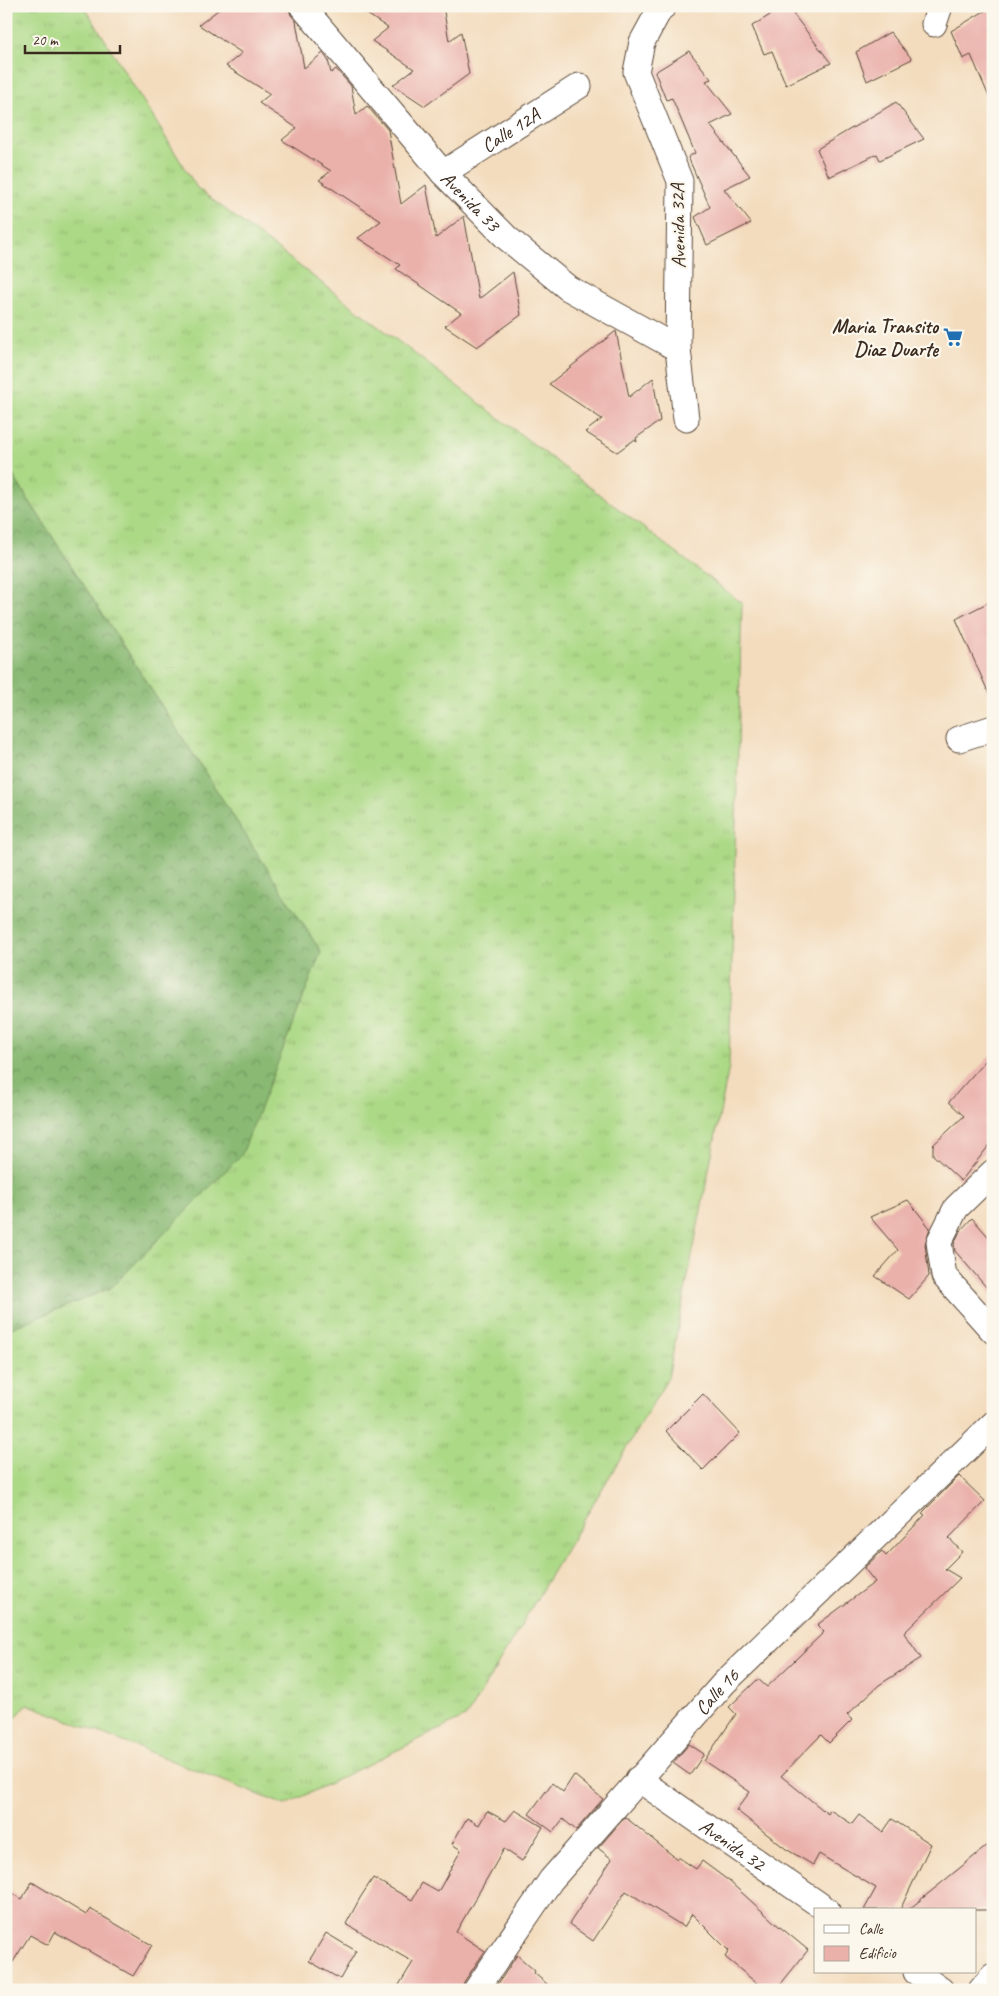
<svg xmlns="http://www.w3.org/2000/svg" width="999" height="1996" font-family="Caveat,sans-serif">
	<defs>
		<pattern id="grass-tufts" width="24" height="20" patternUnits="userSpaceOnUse" patternTransform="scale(1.25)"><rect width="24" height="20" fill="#acd986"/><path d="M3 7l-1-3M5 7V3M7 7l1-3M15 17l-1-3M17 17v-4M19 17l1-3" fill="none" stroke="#95ba73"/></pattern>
		<pattern id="forest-crowns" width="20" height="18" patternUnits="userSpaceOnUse" patternTransform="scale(1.25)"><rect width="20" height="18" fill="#89b973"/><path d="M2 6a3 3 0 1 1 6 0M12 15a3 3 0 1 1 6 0" fill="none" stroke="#71975e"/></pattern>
	</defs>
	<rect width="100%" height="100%" fill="#fbf7ec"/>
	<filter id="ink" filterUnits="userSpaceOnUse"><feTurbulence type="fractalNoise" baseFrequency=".02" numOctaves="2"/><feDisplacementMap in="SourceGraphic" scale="10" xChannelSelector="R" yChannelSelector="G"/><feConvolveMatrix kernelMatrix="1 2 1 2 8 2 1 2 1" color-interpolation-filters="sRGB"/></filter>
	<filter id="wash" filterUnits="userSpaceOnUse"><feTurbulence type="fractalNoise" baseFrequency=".0096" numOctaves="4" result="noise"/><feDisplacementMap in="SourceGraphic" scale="20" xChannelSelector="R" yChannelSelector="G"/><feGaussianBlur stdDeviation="1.12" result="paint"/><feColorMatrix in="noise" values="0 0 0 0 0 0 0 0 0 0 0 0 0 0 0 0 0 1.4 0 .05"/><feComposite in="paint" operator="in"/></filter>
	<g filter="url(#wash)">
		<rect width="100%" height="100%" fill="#f3dcbd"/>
		<!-- grass -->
		<path fill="url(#grass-tufts)" stroke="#748252" d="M 6,6 L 84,6 L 197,188 L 742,603 L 729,1067 L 668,1378 L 467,1716 L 285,1805 L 27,1704 L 6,1729 L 6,1330 L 111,1288 L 321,952 L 6,465 Z"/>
		<!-- forest -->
		<path fill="url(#forest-crowns)" stroke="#627248" d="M 6,465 L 321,952 L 242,1154 L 111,1288 L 6,1330 Z"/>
		<g id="blocks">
			<!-- building -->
			<g fill="#eab1ab">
				<path d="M 223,6 L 288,6 L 291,15 L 296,21 L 304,68 L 323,53 L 328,60 L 331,73 L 336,69 L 351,86 L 356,115 L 367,106 L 388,130 L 401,204 L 426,185 L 436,238 L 464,216 L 479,299 L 513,272 L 521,315 L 477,347 L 445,326 L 461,313 L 396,269 L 400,265 L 358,238 L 381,221 L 319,180 L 331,171 L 282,140 L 297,128 L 259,103 L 270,94 L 226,66 L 242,53 L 199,25 Z"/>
				<path d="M 355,6 L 443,6 L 449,41 L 461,32 L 469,74 L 425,106 L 393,85 L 414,69 L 372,41 L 388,28 Z"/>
				<path d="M 785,6 L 787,6 L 831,63 L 786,85 L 772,51 L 764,54 L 752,26 Z"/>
				<path d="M 993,6 L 993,106 L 971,55 L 963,59 L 951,31 Z"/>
				<path d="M 890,32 L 912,59 L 867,81 L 856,52 Z"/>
				<path d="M 689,51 L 711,79 L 706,81 L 732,114 L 710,125 L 750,176 L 724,189 L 751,223 L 707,245 L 695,217 L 710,207 L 688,157 L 695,153 L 672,98 L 666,100 L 655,72 Z"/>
				<path d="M 896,102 L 924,139 L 880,160 L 877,154 L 829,177 L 817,149 Z"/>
				<path d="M 616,331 L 629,397 L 653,378 L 660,421 L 636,438 L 637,442 L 634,440 L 617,452 L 585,432 L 602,419 L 549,384 Z"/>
				<path d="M 993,600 L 993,703 L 956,619 Z"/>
				<path d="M 993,1052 L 993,1144 L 991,1143 L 961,1181 L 933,1155 L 933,1145 L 964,1116 L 949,1102 Z"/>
				<path d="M 908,1200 L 930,1228 L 925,1244 L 929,1276 L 909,1299 L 875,1276 L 898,1250 L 870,1217 Z"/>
				<path d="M 972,1218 L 993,1242 L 993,1295 L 955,1251 L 954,1244 L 960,1231 Z"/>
				<path d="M 703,1394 L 740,1433 L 703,1470 L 666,1431 Z"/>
				<path d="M 959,1476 L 985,1501 L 949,1538 L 962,1552 L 945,1569 L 960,1578 L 904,1633 L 921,1658 L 879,1685 L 847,1715 L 852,1720 L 829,1743 L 821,1735 L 781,1776 L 828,1814 L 830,1810 L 852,1824 L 859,1815 L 883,1832 L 892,1819 L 931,1844 L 900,1910 L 864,1910 L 876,1888 L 819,1854 L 813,1865 L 786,1849 L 736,1810 L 750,1792 L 704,1761 L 736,1714 L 729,1707 L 758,1679 L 767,1687 L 824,1632 L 817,1625 L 875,1582 L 864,1568 L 882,1551 L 886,1556 L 925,1515 L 922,1513 Z"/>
				<path d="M 689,1744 L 704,1754 L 690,1775 L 673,1763 Z"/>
				<path d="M 574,1775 L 603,1799 L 576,1830 L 563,1819 L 553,1832 L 529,1814 L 552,1783 L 563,1792 Z"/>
				<path d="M 515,1810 L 543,1827 L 522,1861 L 504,1849 L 456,1932 L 485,1951 L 464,1982 L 462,1990 L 396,1990 L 413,1962 L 346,1924 L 360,1898 L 373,1878 L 412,1900 L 422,1883 L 438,1892 L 461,1850 L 452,1844 L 467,1818 L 479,1825 L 487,1811 L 506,1821 Z"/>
				<path d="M 625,1817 L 677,1859 L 678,1857 L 696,1869 L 702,1861 L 729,1881 L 774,1922 L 808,1950 L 776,1990 L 765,1990 L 725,1957 L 729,1951 L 692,1914 L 684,1927 L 626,1891 L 593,1941 L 569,1924 L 612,1859 L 598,1848 Z"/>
				<path d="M 993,1841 L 993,1910 L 908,1910 Z"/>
				<path d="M 32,1882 L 86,1915 L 90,1909 L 152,1945 L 133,1976 L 55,1932 L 48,1945 L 30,1935 L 6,1973 L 6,1889 L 22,1899 Z"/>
				<path d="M 326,1933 L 356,1951 L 340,1979 L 309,1961 Z"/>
				<path d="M 517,1955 L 535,1971 L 534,1973 L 554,1990 L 494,1990 Z"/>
			</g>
		</g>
	</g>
	<g filter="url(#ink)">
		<use href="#blocks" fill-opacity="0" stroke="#574536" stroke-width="1"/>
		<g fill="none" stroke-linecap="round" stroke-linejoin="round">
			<defs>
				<g id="minor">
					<path id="s1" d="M 302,6 L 443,173 L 507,238 L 568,288 L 678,349"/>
					<path d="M 664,6 L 660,9 L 642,42 L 636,72 L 680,181 L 678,349 L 686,419"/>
					<path d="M 934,24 L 940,6"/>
					<path id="s2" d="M 443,173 L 579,86"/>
					<path d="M 959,739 L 993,728"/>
					<path d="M 993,1172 L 956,1208 L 939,1242 L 944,1276 L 993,1331"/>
					<path id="s3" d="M 638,1779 L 827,1910"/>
					<path d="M 916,1972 L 941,1990"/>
					<path id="s4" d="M 476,1990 L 551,1880 L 724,1683 L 993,1424"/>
					<path d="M 981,1990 L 993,1976"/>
				</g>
			</defs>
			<!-- minor casing -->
			<use href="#minor" stroke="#574536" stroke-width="27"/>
			<!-- minor -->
			<use href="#minor" stroke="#fff" stroke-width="25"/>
		</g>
	</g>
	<!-- icons -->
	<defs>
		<symbol id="supermarket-bare" viewBox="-9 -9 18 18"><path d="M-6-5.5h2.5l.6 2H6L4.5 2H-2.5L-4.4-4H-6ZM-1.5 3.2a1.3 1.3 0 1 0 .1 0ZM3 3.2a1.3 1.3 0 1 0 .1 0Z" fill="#1f6fb2" stroke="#fbf7ec" stroke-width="2.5" paint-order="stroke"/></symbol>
	</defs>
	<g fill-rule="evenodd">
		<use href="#supermarket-bare" x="939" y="323" width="28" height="28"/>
	</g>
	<g text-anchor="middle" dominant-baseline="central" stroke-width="4.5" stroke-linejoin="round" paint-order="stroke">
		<!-- street labels -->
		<g font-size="20" fill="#3b2a1e" stroke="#fbf7ec">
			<text stroke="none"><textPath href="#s2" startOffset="80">Calle 12A</textPath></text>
			<text stroke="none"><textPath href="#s1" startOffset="258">Avenida 33</textPath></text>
			<text transform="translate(678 226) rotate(-91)">Avenida 32A</text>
			<text stroke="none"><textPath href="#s4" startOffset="384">Calle 16</textPath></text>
			<text stroke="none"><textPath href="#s3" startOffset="115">Avenida 32</textPath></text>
		</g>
		<!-- poi labels -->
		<g font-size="20" font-weight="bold" fill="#3b2a1e" stroke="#fbf7ec" text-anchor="end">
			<text x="938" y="326">Maria Transito<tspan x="938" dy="23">Diaz Duarte</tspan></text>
		</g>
	</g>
	<!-- margin -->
	<rect width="999" height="1996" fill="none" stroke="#fbf7ec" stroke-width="25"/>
	<!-- legend -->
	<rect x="814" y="1908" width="162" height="65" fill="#fbf7ec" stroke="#aea59a"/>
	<rect x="824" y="1925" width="25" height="8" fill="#ffffff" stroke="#aea59a"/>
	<text x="859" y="1934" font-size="15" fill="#3b2a1e">Calle</text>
	<rect x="824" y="1946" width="25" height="15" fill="#eab1ab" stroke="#aea59a"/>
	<text x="859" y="1958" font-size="15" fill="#3b2a1e">Edificio</text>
	<!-- scale -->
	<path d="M25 45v8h95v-8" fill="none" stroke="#3b2a1e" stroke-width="2.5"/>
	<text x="32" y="45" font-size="15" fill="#3b2a1e" stroke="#fbf7ec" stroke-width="4" paint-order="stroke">20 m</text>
</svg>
